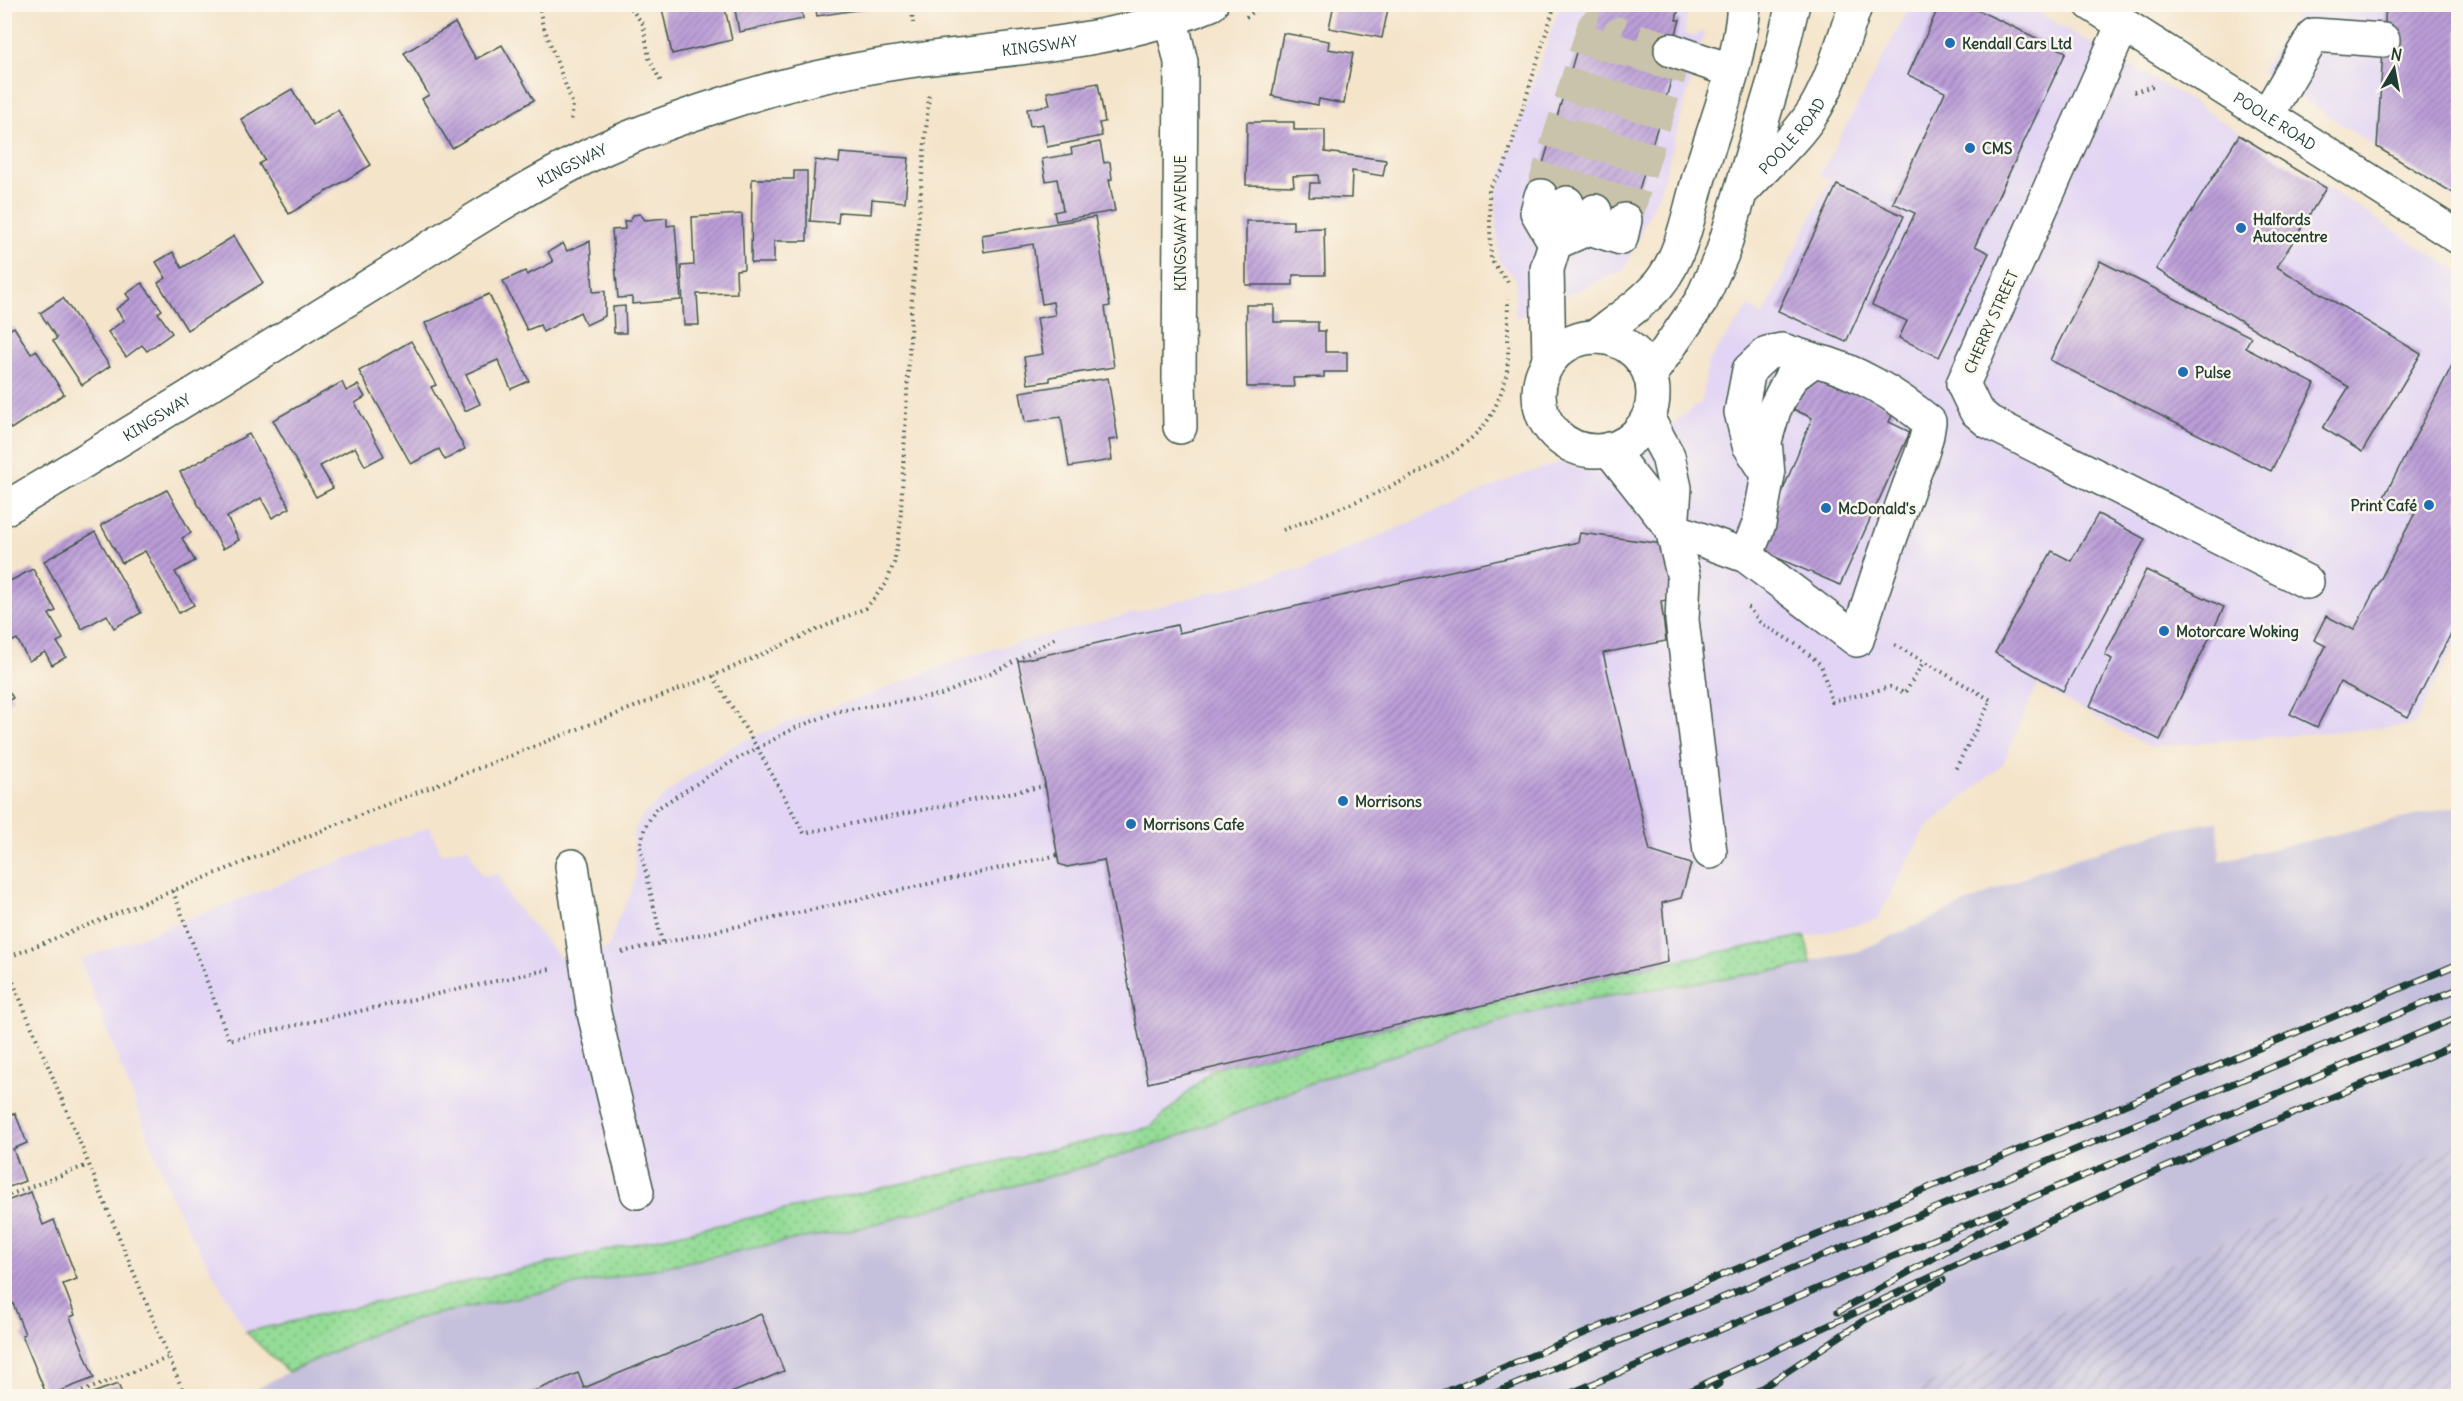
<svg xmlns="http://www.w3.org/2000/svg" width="2463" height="1401" font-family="Delius,sans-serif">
	<defs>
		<pattern id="industrial-furrows" width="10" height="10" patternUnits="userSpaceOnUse" patternTransform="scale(1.5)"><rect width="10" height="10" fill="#c5c0db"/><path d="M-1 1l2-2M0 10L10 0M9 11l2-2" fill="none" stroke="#9f9db2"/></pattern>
		<pattern id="grass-dots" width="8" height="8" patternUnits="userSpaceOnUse" patternTransform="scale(1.5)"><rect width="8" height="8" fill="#94dc97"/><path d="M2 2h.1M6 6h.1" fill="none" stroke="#78b47c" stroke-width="1.8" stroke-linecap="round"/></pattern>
		<pattern id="building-hatch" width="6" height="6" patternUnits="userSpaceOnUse" patternTransform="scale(1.5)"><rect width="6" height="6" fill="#bb9dd8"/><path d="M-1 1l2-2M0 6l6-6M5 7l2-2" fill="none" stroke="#9781b0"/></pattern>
	</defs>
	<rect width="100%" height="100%" fill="#fbf7ec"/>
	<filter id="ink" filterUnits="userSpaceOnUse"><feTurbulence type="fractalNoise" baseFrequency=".0167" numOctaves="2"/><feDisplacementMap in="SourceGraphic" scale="12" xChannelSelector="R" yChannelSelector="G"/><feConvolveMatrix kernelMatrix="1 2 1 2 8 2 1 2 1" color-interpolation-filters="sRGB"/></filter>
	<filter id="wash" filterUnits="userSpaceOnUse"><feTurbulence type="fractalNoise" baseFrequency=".008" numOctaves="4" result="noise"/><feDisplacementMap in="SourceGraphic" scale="24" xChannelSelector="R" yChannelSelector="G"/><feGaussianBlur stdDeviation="1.35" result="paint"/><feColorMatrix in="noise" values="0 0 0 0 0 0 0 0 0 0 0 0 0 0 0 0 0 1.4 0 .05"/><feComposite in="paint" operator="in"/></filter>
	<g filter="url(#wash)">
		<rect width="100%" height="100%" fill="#f4e4ca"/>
		<!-- built -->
		<g fill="#e1d4f4">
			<path d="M 1560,5 L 1689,5 L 1684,34 L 1695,36 L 1705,30 L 1662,185 L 1624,270 L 1515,318 L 1516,279 L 1498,260 L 1496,193 Z"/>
			<path d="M 1911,5 L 2025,5 L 2179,94 L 2458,271 L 2458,638 L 2414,725 L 2150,747 L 2037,685 L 2003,764 L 1924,830 L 1878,919 L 1812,936 L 1805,936 L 1214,1068 L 1151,1127 L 246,1332 L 174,1203 L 80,960 L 430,827 L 441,854 L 468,847 L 482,876 L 498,874 L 510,899 L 560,958 L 608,948 L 619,916 L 630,897 L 636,874 L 633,834 L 641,817 L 685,778 L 736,744 L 805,715 L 867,696 L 968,656 L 1305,568 L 1516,477 L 1561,462 L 1605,476 L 1702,401 L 1708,362 L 1749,306 L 1763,316 L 1830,179 L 1820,175 Z"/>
			<path d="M 2296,5 L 2458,5 L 2458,200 L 2261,72 L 2295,16 Z"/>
		</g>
		<!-- industrial -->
		<path fill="url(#industrial-furrows)" d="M 2458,1143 L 2458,1396 L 1906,1396 L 2083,1300 Z"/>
		<!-- railway -->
		<path fill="#c5c0db" d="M 2458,806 L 2458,1143 L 2083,1300 L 1906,1396 L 243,1396 L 288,1372 L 381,1330 L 427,1316 L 635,1273 L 1343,1072 L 1517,1016 L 1589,999 L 1715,981 L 1859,951 L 2040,870 L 2160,832 L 2218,821 L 2220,861 Z"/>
		<!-- grass -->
		<path fill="url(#grass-dots)" stroke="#5a8c66" stroke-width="1.5" d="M 1805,936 L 1811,964 L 1805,966 L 1589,999 L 1517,1016 L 1332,1075 L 1169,1140 L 1091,1165 L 849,1231 L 797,1239 L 427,1316 L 381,1330 L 288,1372 L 246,1332 L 1151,1127 L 1214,1068 L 1668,962 Z"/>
		<g id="blocks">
			<!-- building -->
			<g fill="url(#building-hatch)">
				<path d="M 661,4 L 724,4 L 732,40 L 672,54 Z"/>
				<path d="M 734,4 L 801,4 L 803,19 L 739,32 Z"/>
				<path d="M 815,4 L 882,4 L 883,6 L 817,16 Z"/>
				<path d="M 1334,4 L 1389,4 L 1382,38 L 1329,28 Z"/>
				<path d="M 1597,4 L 1680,4 L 1676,20 L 1680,20 L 1667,65 L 1675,67 L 1630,221 L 1534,194 L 1580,39 L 1586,41 Z"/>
				<path d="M 1940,4 L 1965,4 L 2066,52 L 1975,246 L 1989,253 L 1939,357 L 1899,338 L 1907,321 L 1872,305 L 1915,213 L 1893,203 L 1945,92 L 1908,75 Z"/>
				<path d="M 2386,4 L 2458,4 L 2458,196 L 2377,147 Z"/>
				<path d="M 455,23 L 476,59 L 502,45 L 534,100 L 452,148 L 422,99 L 429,95 L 404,53 Z"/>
				<path d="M 1283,33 L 1329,41 L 1328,49 L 1353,53 L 1344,104 L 1319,99 L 1318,105 L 1272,96 Z"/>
				<path d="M 1098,83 L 1105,122 L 1099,123 L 1102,136 L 1047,147 L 1043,124 L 1030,126 L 1027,109 L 1050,105 L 1047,92 Z"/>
				<path d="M 292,89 L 313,125 L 338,110 L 371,165 L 289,214 L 259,164 L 265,160 L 241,119 Z"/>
				<path d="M 1247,122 L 1294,122 L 1294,130 L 1325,130 L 1325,152 L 1386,160 L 1383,176 L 1352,171 L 1351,198 L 1309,197 L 1310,183 L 1319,183 L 1318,175 L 1293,176 L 1294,186 L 1246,185 Z"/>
				<path d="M 2239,135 L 2326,188 L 2277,267 L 2421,354 L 2362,452 L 2323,428 L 2349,387 L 2156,269 Z"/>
				<path d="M 1100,142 L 1104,163 L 1110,162 L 1112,179 L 1109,180 L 1115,211 L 1056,221 L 1054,212 L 1063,210 L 1057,179 L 1046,181 L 1042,159 L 1072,154 L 1071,148 Z"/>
				<path d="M 840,153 L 909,158 L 905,202 L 872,199 L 871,214 L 839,212 L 838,223 L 810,221 L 815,160 L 839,163 Z"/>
				<path d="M 794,171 L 807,171 L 807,241 L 774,241 L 774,263 L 751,263 L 752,179 L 794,179 Z"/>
				<path d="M 1837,185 L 1904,216 L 1846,342 L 1778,311 Z"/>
				<path d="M 640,214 L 645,220 L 667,218 L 667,226 L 675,225 L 681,300 L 632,304 L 632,297 L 618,298 L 612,230 L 625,229 L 624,221 L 630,221 L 633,215 Z"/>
				<path d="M 742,214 L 744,269 L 736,270 L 737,293 L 697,294 L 699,325 L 684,325 L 681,266 L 694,265 L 692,217 Z"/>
				<path d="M 1095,217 L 1110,306 L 1105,307 L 1114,367 L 1050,377 L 1050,381 L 1028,384 L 1024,357 L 1043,354 L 1037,318 L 1055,315 L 1053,302 L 1042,304 L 1033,244 L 984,252 L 982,235 Z"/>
				<path d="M 1246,221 L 1293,221 L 1293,229 L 1324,228 L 1325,275 L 1293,275 L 1293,285 L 1246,285 Z"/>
				<path d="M 234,236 L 263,283 L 187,330 L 158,283 L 166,278 L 156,262 L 173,252 L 182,268 Z"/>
				<path d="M 590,241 L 593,292 L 605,291 L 605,316 L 586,325 L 580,312 L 543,332 L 540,325 L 527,330 L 503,281 L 525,271 L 527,275 L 553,262 L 548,252 L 563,243 L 567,251 Z"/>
				<path d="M 2100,261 L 2251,337 L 2245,348 L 2315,384 L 2271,471 L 2050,360 Z"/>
				<path d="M 142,283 L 162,310 L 158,313 L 172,333 L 147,351 L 142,345 L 126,357 L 108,332 L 124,320 L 116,309 L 130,299 L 126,294 Z"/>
				<path d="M 489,294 L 529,381 L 511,389 L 498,360 L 484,366 L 466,374 L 480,404 L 465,411 L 425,323 Z"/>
				<path d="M 63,298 L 110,366 L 82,385 L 53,341 L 57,338 L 40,313 Z"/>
				<path d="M 1246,305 L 1274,305 L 1274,322 L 1318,322 L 1318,331 L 1325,331 L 1325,352 L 1347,352 L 1347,372 L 1324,372 L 1324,377 L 1293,378 L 1294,387 L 1247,387 Z"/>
				<path d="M 625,306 L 626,333 L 614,333 L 613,307 Z"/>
				<path d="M 14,327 L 31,354 L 36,350 L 64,394 L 11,429 L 4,420 L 4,333 Z"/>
				<path d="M 411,341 L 436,385 L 431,387 L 465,449 L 445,460 L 439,449 L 411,464 L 359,371 Z"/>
				<path d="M 2458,354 L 2458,620 L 2408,717 L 2340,682 L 2317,727 L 2290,714 L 2326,646 L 2314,640 L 2326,616 L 2354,630 L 2415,513 L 2384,497 Z"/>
				<path d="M 1807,373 L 1895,409 L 1889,422 L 1910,432 L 1840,585 L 1759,550 L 1812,418 L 1793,409 Z"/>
				<path d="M 1108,378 L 1118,439 L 1109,440 L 1112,460 L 1069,467 L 1061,417 L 1025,422 L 1020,392 Z"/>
				<path d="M 342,382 L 346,391 L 358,385 L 365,397 L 355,403 L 384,456 L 365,466 L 355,447 L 320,466 L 333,488 L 316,497 L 273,420 Z"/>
				<path d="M 249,434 L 290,508 L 272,518 L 261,498 L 227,517 L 239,540 L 223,549 L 180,472 Z"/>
				<path d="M 167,490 L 191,533 L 182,538 L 195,561 L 175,572 L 194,605 L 179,613 L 145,551 L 122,563 L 101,525 Z"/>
				<path d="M 2098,514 L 2145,539 L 2063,691 L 1995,653 L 2052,551 L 2071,561 Z"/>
				<path d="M 95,532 L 141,613 L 114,628 L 107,615 L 82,629 L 44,561 Z"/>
				<path d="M 1580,533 L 1671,545 L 1675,598 L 1661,601 L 1666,641 L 1603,653 L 1650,851 L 1691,864 L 1681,898 L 1662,903 L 1668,962 L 1148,1083 L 1104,860 L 1067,867 L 1059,864 L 1045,784 L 1018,661 L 1177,625 L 1179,633 L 1578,542 Z"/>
				<path d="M 33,569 L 56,611 L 49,614 L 63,639 L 57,642 L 66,657 L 52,665 L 45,652 L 29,661 L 17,639 L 7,644 L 4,640 L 4,584 Z"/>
				<path d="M 2146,570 L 2224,607 L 2160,740 L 2090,706 L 2112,659 L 2105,655 Z"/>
				<path d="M 4,683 L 13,698 L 4,703 Z"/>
				<path d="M 15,1113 L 27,1143 L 13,1149 L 25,1181 L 4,1189 L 4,1118 Z"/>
				<path d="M 31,1192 L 43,1225 L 54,1220 L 77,1279 L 63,1284 L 75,1315 L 70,1317 L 94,1378 L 47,1396 L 22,1335 L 25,1334 L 4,1281 L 4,1202 Z"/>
				<path d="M 761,1314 L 784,1371 L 724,1396 L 522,1396 L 578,1373 L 584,1388 Z"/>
				<path d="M 118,1384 L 123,1396 L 84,1396 Z"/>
			</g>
		</g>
	</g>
	<g filter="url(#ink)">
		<use href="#blocks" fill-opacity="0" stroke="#3f564a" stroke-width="1.5"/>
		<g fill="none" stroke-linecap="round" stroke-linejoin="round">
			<!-- minor-tunnel -->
			<g stroke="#c9c3ac" stroke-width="33" stroke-dasharray="33 16" stroke-linecap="butt">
				<path d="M 1541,196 L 1594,26 L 1619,34"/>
				<path d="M 1567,203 L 1619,34 L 1671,50"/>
				<path d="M 1595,211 L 1648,43"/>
				<path d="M 1625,220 L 1672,66"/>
			</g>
			<defs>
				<g id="minor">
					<path id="s1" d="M 2091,4 L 2458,237"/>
					<path d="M 1171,20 L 1181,62 L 1179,377 L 1180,427"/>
					<path d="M 2123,24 L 1963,384 L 1976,411 L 1989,422 L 2307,582"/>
					<path d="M 1671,50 L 1732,71"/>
					<path d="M 2267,115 L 2314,35 L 2383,40"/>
					<path id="s2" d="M 1746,187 C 1768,163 1795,140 1813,112 C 1833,80 1843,39 1856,4"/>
					<path d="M 1541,196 L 1537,212 L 1555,243"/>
					<path d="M 1589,228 L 1621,238 L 1625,220"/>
					<path d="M 1555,243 L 1589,228 L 1595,211"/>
					<path d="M 1595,337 C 1617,320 1641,305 1659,284 C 1682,256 1689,212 1699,177 C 1716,121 1740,63 1744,4"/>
					<circle cx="1596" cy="394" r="57"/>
					<path d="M 1549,361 L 1547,269 L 1567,203"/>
					<path d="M 1650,375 L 1701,301 L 1722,254 L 1774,81 L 1793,4"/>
					<path d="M 1648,419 L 1668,456 L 1675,488 L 1672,529 L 1684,578 L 1682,620 L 1710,852"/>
					<path d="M 1609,449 L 1672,529 L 1746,556 L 1857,640 C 1872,590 1889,541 1907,492 C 1916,466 1926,450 1929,422 C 1898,396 1854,369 1814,360 L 1791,377 L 1774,410 L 1765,441 L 1768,475 L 1759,524 L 1746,556"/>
					<path d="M 1764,468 L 1749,445 L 1741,412 L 1749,370 L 1767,353 L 1782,350 L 1814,360"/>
					<path id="s3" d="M 4,509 C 127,436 248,361 369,286 C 442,241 515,192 592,154 C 634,134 679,118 723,104 C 788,82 856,68 924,59 C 1021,47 1119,42 1211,4"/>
					<path d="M 572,866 L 594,1013 L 637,1192"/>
				</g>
			</defs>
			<!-- minor casing -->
			<use href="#minor" stroke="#3f564a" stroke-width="36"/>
			<!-- path -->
			<g stroke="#3f564a" stroke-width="4" stroke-dasharray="1.5 4.5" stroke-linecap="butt">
				<path d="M 539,4 L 542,22 L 573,105 L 571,123"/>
				<path d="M 627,4 L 643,24 L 649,58 L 662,84"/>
				<path d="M 912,4 L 913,23"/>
				<path d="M 1246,17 L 1265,4"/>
				<path d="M 2134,92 L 2153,86"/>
				<path d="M 1508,282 L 1491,260 L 1489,187 L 1504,169 L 1555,4"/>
				<path d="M 1283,530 C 1341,507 1452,470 1488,420 C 1496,408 1502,391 1506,377 C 1510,357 1507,321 1508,299"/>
				<path d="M 1748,607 L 1760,622 L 1800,647 L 1821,665 L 1832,702 L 1890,687 L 1905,693 L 1924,661"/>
				<path d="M 1895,645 L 1991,700 L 1955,770"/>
				<path d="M 713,676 L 758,749 L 804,833 L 1045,786"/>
				<path d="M 173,891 L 229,1040 L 550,969"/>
				<path d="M 662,942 L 640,847 L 645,827 L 656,809 L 728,764 L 795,728 L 839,711 L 941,695 L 1006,666 L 1057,637"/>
				<path d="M 622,952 L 1058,855"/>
				<path d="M 4,959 L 380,807 L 713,676 L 866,608 L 886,584 L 894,563 L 900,529 L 912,297 L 929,94"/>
				<path d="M 4,960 L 185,1396"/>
				<path d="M 4,1197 L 88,1165"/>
				<path d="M 4,1393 L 6,1396"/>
				<path d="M 71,1396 L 170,1357"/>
			</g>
			<!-- minor -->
			<use href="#minor" stroke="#fff" stroke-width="33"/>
			<defs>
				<g id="rail">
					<path d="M 1838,1312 L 2003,1219"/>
					<path d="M 1436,1396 L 2458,964"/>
					<path d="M 1488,1396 L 2458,989"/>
					<path d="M 1564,1396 L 2458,1017"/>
					<path d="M 1679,1396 L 2143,1177 L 2458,1044"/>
					<path d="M 1701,1396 L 1720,1383"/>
					<path d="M 1750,1396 L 1863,1321 L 1943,1280"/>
				</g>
			</defs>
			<!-- rail casing -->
			<use href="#rail" stroke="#1f3d34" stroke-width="7"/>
			<!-- rail -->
			<use href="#rail" stroke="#fbf7ec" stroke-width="4.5" stroke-dasharray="14" stroke-linecap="butt"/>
		</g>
	</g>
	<!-- markers -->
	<g fill="#1f6fb2" stroke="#fbf7ec" stroke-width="2">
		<circle cx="1950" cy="43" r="6"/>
		<circle cx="1970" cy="148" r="6"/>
		<circle cx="2241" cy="228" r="6"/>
		<circle cx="2183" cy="372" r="6"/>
		<circle cx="2429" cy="505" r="6"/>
		<circle cx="1826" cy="508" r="6"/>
		<circle cx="2164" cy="631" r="6"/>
		<circle cx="1343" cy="801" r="6"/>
		<circle cx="1131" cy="824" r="6"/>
	</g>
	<g text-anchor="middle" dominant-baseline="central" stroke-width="5" stroke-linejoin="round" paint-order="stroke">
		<!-- poi labels -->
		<g font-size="15" font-weight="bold" fill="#1f3d34" stroke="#fbf7ec" text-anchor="start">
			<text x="1962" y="43">Kendall Cars Ltd</text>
			<text x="1982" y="148">CMS</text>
			<text x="2253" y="219">Halfords<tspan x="2253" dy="17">Autocentre</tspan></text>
			<text x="2195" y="372">Pulse</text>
			<text x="2417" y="505" text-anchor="end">Print Café</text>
			<text x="1838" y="508">McDonald's</text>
			<text x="2176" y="631">Motorcare Woking</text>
			<text x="1355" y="801">Morrisons</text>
			<text x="1143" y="824">Morrisons Cafe</text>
		</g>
		<!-- street labels -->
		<g font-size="15" fill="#1f3d34" stroke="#fbf7ec">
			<text stroke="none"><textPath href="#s3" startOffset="1150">KINGSWAY</textPath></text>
			<text stroke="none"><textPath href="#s1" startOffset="218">POOLE ROAD</textPath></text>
			<text stroke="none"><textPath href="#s2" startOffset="69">POOLE ROAD</textPath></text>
			<text stroke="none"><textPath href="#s3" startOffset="664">KINGSWAY</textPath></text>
			<text transform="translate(1180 223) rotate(-90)">KINGSWAY AVENUE</text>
			<text transform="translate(1991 322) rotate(-66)">CHERRY STREET</text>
			<text stroke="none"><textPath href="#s3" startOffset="178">KINGSWAY</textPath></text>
		</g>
	</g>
	<!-- margin -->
	<rect width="2463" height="1401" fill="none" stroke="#fbf7ec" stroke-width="24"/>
	<!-- north arrow -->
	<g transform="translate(2394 69) rotate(10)" stroke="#fbf7ec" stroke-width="4.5" paint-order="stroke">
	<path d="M0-4.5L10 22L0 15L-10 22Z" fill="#1f3d34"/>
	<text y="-9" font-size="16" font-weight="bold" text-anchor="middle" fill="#1f3d34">N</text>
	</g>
</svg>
